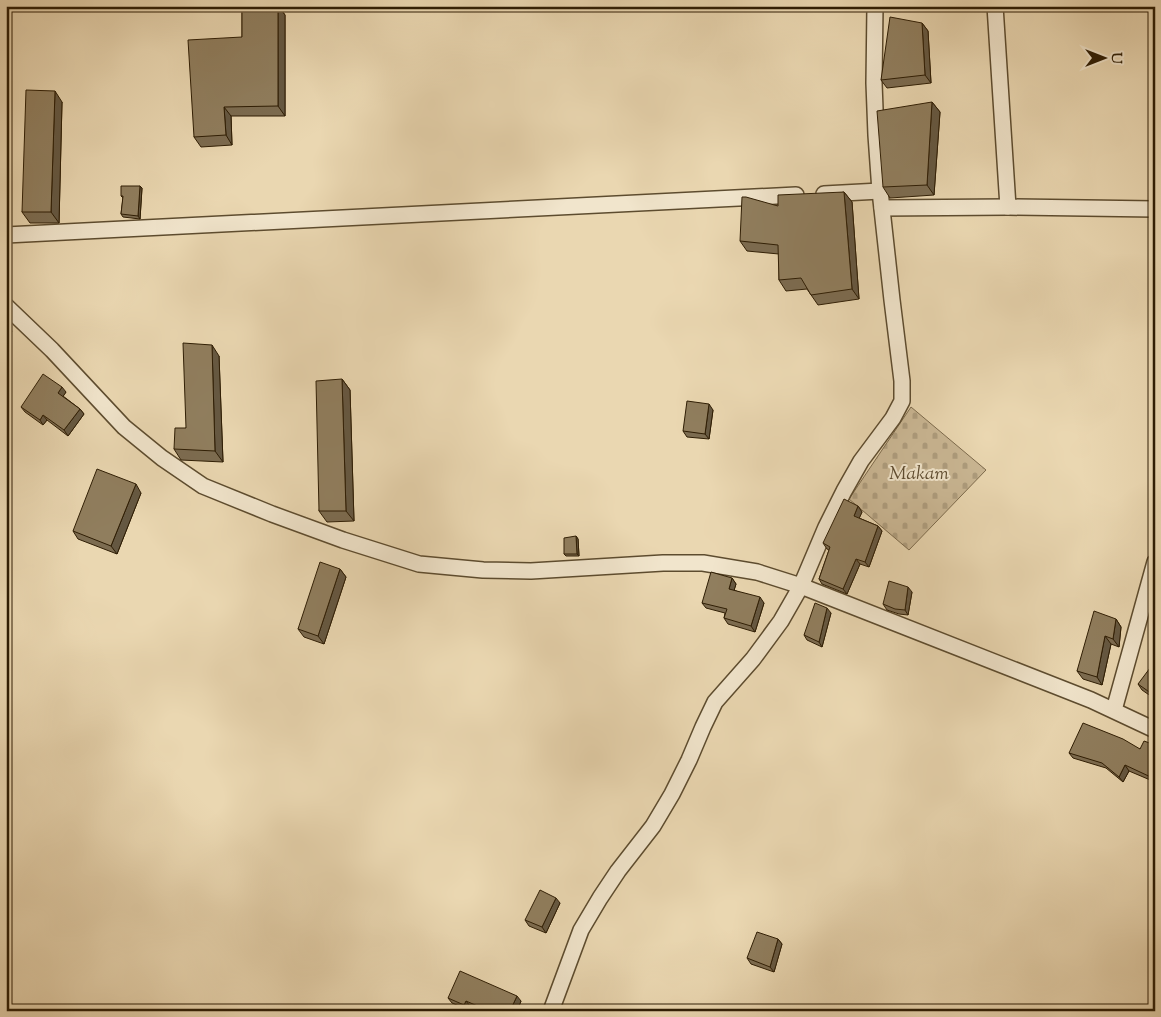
<svg xmlns="http://www.w3.org/2000/svg" width="1161" height="1017" font-family="'Sorts Mill Goudy',serif">
	<defs>
		<pattern id="cemetery-stones" width="16" height="16" patternUnits="userSpaceOnUse" patternTransform="scale(1.25)"><rect width="16" height="16" fill="#cab794"/><path d="M2 7V4a2 2 0 0 1 4 0v3zM10 15v-3a2 2 0 0 1 4 0v3z" fill="#ae9d7e"/></pattern>
	</defs>
	<rect width="100%" height="100%" fill="#ead7b1"/>
	<filter id="stains"><feTurbulence type="fractalNoise" baseFrequency=".004" numOctaves="4"/><feColorMatrix values="0 0 0 0 .2 0 0 0 0 .09 0 0 0 0 .02 0 0 0 .5 -.17"/></filter>
	<radialGradient id="worn" r=".72"><stop offset=".6" stop-color="#630" stop-opacity="0"/><stop offset="1" stop-color="#630" stop-opacity=".3"/></radialGradient>
	<!-- cemetery -->
	<path fill="url(#cemetery-stones)" stroke="#7c6a4c" d="M 911,407 L 986,470 L 909,550 L 849,499 Z"/>
	<g fill="none" stroke-linecap="round" stroke-linejoin="round">
		<defs>
			<g id="minor">
				<path d="M 995,6 L 1008,207"/>
				<path d="M 824,194 L 880,191"/>
				<path d="M 882,208 L 1008,207 L 1155,209"/>
				<path d="M 6,235 L 796,195"/>
				<path d="M 6,306 L 52,350 L 124,427 L 162,458 L 203,486 L 272,514 L 343,540 L 419,564 L 483,570 L 531,571 L 663,563 L 703,563 L 757,572 L 801,586 L 1091,700 L 1155,730"/>
				<path d="M 1114,710 L 1155,562"/>
				<path d="M 551,1011 L 581,930 L 600,898 L 618,871 L 653,826 L 672,794 L 689,760 L 703,727 L 715,702 L 753,659 L 781,621 L 801,586 L 826,527 L 844,491 L 861,461 L 893,418 L 902,401 L 902,381 L 892,300 L 880,191 L 876,135 L 874,83 L 875,6"/>
			</g>
		</defs>
		<!-- minor casing -->
		<use href="#minor" stroke="#5d4c2f" stroke-width="18"/>
		<!-- minor -->
		<use href="#minor" stroke="#f1e5cc" stroke-width="15"/>
	</g>
	<!-- wall -->
	<g fill="#7c6c51" stroke="#2e1d04">
		<path d="M 242,6 L 279,6 L 285,15 L 285,116 L 231,116 L 232,145 L 201,147 L 194,137 L 242,37 Z"/>
		<path d="M 922,23 L 928,31 L 931,83 L 887,88 L 881,80 Z"/>
		<path d="M 62,102 L 59,223 L 30,223 L 22,212 Z"/>
		<path d="M 932,102 L 940,112 L 934,195 L 890,198 L 883,187 Z"/>
		<path d="M 140,186 L 142,188 L 140,219 L 123,217 L 121,214 L 123,198 L 121,196 Z"/>
		<path d="M 844,192 L 852,202 L 859,299 L 818,305 L 807,289 L 786,291 L 779,280 L 779,254 L 747,251 L 740,241 L 778,206 Z"/>
		<path d="M 219,356 L 223,462 L 181,460 L 174,449 L 186,428 Z"/>
		<path d="M 342,379 L 350,390 L 354,521 L 327,522 L 319,511 Z"/>
		<path d="M 66,392 L 63,396 L 80,409 L 84,414 L 68,436 L 47,420 L 43,425 L 25,412 L 21,407 Z"/>
		<path d="M 713,410 L 709,439 L 687,437 L 683,431 Z"/>
		<path d="M 141,493 L 117,554 L 78,539 L 73,531 Z"/>
		<path d="M 858,506 L 862,512 L 859,518 L 878,526 L 882,531 L 869,567 L 860,564 L 847,594 L 822,584 L 819,579 L 829,550 L 827,549 L 823,543 Z"/>
		<path d="M 576,536 L 578,539 L 579,556 L 566,556 L 564,554 Z"/>
		<path d="M 340,569 L 346,577 L 324,644 L 304,637 L 298,629 Z"/>
		<path d="M 732,578 L 736,584 L 734,590 L 764,603 L 755,632 L 728,624 L 724,618 L 725,613 L 706,608 L 702,603 Z"/>
		<path d="M 912,592 L 908,615 L 899,614 L 887,610 L 883,604 Z"/>
		<path d="M 831,613 L 822,647 L 807,640 L 804,635 Z"/>
		<path d="M 1116,619 L 1121,627 L 1119,647 L 1111,644 L 1102,685 L 1083,679 L 1077,671 Z"/>
		<path d="M 1155,672 L 1155,699 L 1142,690 L 1138,684 Z"/>
		<path d="M 1155,745 L 1155,782 L 1129,771 L 1123,782 L 1106,768 L 1073,758 L 1069,753 L 1140,749 Z"/>
		<path d="M 560,903 L 546,933 L 529,926 L 525,920 Z"/>
		<path d="M 778,939 L 782,944 L 774,972 L 751,964 L 747,958 Z"/>
		<path d="M 448,998 L 521,1001 L 517,1011 L 481,1011 L 470,1006 L 468,1010 L 452,1003 Z"/>
	</g>
	<!-- shaded-wall -->
	<g fill="#655842" stroke="#2e1d04">
		<path d="M 278,6 L 285,15 L 285,116 L 278,106 Z"/>
		<path d="M 922,23 L 928,31 L 931,83 L 925,75 Z"/>
		<path d="M 55,91 L 62,102 L 59,223 L 51,212 Z"/>
		<path d="M 932,102 L 940,112 L 934,195 L 927,185 Z"/>
		<path d="M 224,107 L 231,116 L 232,145 L 226,135 Z"/>
		<path d="M 140,186 L 142,188 L 140,219 L 138,216 Z"/>
		<path d="M 844,192 L 852,202 L 859,299 L 852,289 Z"/>
		<path d="M 6,324 L 12,331 L 6,342 Z"/>
		<path d="M 212,345 L 219,356 L 223,462 L 215,451 Z"/>
		<path d="M 342,379 L 350,390 L 354,521 L 346,511 Z"/>
		<path d="M 62,387 L 66,392 L 62,398 L 58,393 Z"/>
		<path d="M 709,404 L 713,410 L 709,439 L 705,434 Z"/>
		<path d="M 80,409 L 84,414 L 68,436 L 64,430 Z"/>
		<path d="M 43,415 L 47,420 L 43,425 L 40,420 Z"/>
		<path d="M 136,484 L 141,493 L 117,554 L 111,546 Z"/>
		<path d="M 858,506 L 862,512 L 858,521 L 854,516 Z"/>
		<path d="M 878,526 L 882,531 L 869,567 L 865,562 Z"/>
		<path d="M 576,536 L 578,539 L 579,556 L 577,554 Z"/>
		<path d="M 856,559 L 860,564 L 847,594 L 843,589 Z"/>
		<path d="M 340,569 L 346,577 L 324,644 L 318,636 Z"/>
		<path d="M 732,578 L 736,584 L 733,594 L 729,589 Z"/>
		<path d="M 908,587 L 912,592 L 908,615 L 905,610 Z"/>
		<path d="M 760,597 L 764,603 L 755,632 L 751,626 Z"/>
		<path d="M 827,608 L 831,613 L 822,647 L 819,642 Z"/>
		<path d="M 1116,619 L 1121,627 L 1119,647 L 1113,639 Z"/>
		<path d="M 1105,636 L 1111,644 L 1102,685 L 1097,677 Z"/>
		<path d="M 1125,765 L 1129,771 L 1123,782 L 1119,777 Z"/>
		<path d="M 556,898 L 560,903 L 546,933 L 542,927 Z"/>
		<path d="M 778,939 L 782,944 L 774,972 L 770,967 Z"/>
		<path d="M 517,996 L 521,1001 L 517,1011 L 510,1011 Z"/>
		<path d="M 466,1001 L 470,1006 L 468,1010 L 464,1005 Z"/>
	</g>
	<!-- building -->
	<g fill="#907e5e" stroke="#2e1d04">
		<path d="M 242,6 L 278,6 L 278,106 L 224,107 L 226,135 L 194,137 L 188,40 L 242,37 Z"/>
		<path d="M 890,17 L 922,23 L 925,75 L 881,80 Z"/>
		<path d="M 26,90 L 55,91 L 51,212 L 22,212 Z"/>
		<path d="M 932,102 L 927,185 L 883,187 L 877,111 Z"/>
		<path d="M 121,186 L 140,186 L 138,216 L 121,214 L 123,196 L 121,196 Z"/>
		<path d="M 844,192 L 852,289 L 811,295 L 801,278 L 779,280 L 778,245 L 740,241 L 742,197 L 746,197 L 778,206 L 778,195 Z"/>
		<path d="M 183,343 L 212,345 L 215,451 L 174,449 L 175,428 L 186,428 Z"/>
		<path d="M 43,374 L 62,387 L 58,393 L 80,409 L 64,430 L 43,415 L 40,420 L 21,407 Z"/>
		<path d="M 342,379 L 346,511 L 319,511 L 316,381 Z"/>
		<path d="M 687,401 L 709,404 L 705,434 L 683,431 Z"/>
		<path d="M 97,469 L 136,484 L 111,546 L 73,531 Z"/>
		<path d="M 844,499 L 858,506 L 854,516 L 878,526 L 865,562 L 856,559 L 843,589 L 819,579 L 830,547 L 823,543 Z"/>
		<path d="M 576,536 L 577,554 L 564,554 L 564,538 Z"/>
		<path d="M 320,562 L 340,569 L 318,636 L 298,629 Z"/>
		<path d="M 711,572 L 732,578 L 729,589 L 760,597 L 751,626 L 724,618 L 727,609 L 702,603 Z"/>
		<path d="M 889,581 L 908,587 L 905,610 L 895,609 L 883,604 Z"/>
		<path d="M 815,603 L 827,608 L 819,642 L 804,635 Z"/>
		<path d="M 1094,611 L 1116,619 L 1113,639 L 1105,636 L 1097,677 L 1077,671 Z"/>
		<path d="M 1150,668 L 1155,672 L 1155,696 L 1138,684 Z"/>
		<path d="M 1083,723 L 1123,739 L 1140,749 L 1144,741 L 1155,745 L 1155,779 L 1125,765 L 1119,777 L 1102,763 L 1069,753 Z"/>
		<path d="M 540,890 L 556,898 L 542,927 L 525,920 Z"/>
		<path d="M 757,932 L 778,939 L 770,967 L 747,958 Z"/>
		<path d="M 460,971 L 517,996 L 510,1011 L 489,1011 L 466,1001 L 464,1005 L 448,998 Z"/>
		<path d="M 319,1007 L 325,1011 L 317,1011 Z"/>
	</g>
	<g text-anchor="middle" dominant-baseline="central" stroke-width="4" stroke-linejoin="round" paint-order="stroke">
		<!-- park labels -->
		<g font-size="19" font-style="italic" fill="#5d4b2f" stroke="#f1e5cc">
			<text x="919" y="474">Makam</text>
		</g>
	</g>
	<!-- margin -->
	<rect width="1161" height="1017" fill="none" stroke="#ead7b1" stroke-width="25"/>
	<rect x="8" y="8" width="1146" height="1002" fill="none" stroke="#2e1d04" stroke-width="2.5"/>
	<rect x="12" y="12" width="1136" height="992" fill="none" stroke="#2e1d04"/>
	<!-- north arrow -->
	<g transform="translate(1104 58) rotate(90)" stroke="#f1e5cc" stroke-width="4" paint-order="stroke">
	<path d="M0-4L9 19L0 12L-9 19Z" fill="#2e1d04"/>
	<text y="-8" font-size="14" font-weight="bold" text-anchor="middle" fill="#2e1d04">U</text>
	</g>
	<rect width="100%" height="100%" filter="url(#stains)"/>
	<rect width="100%" height="100%" fill="url(#worn)"/>
</svg>
